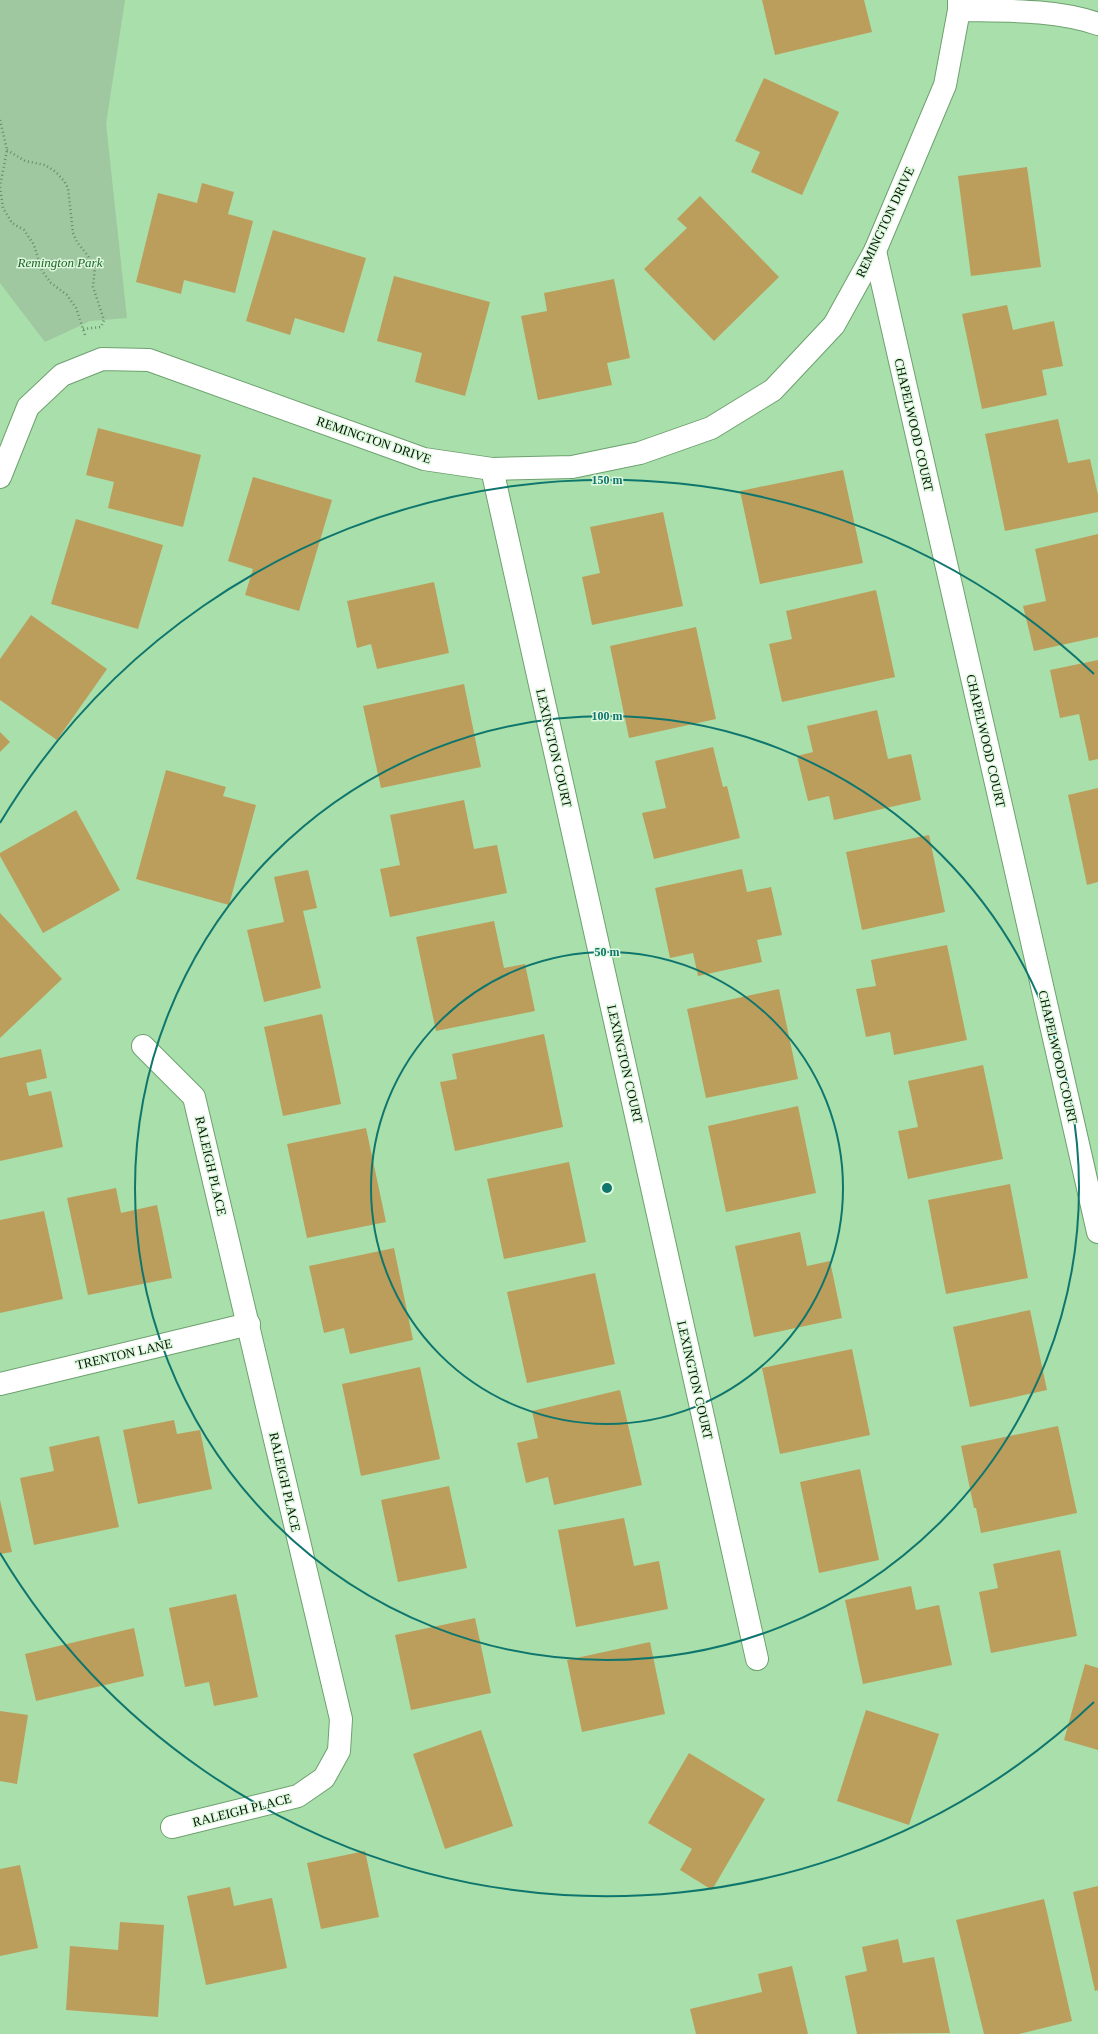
<svg xmlns="http://www.w3.org/2000/svg" width="1098" height="2034" font-family="'Times New Roman',serif">
	<rect width="100%" height="100%" fill="#a9dfaa"/>
	<!-- green -->
	<path fill="#9fc7a0" d="M 0,0 L 125,0 L 106,124 L 127,318 L 90,321 L 45,342 L 0,283 Z"/>
	<!-- building -->
	<g fill="#bc9e5c">
		<path d="M 762,0 L 864,0 L 872,32 L 775,55 Z"/>
		<path d="M 764,78 L 839,112 L 802,195 L 751,172 L 760,152 L 735,141 Z"/>
		<path d="M 1027,167 L 1041,267 L 971,276 L 958,176 Z"/>
		<path d="M 202,183 L 234,192 L 228,214 L 253,221 L 235,293 L 184,280 L 181,294 L 136,282 L 158,193 L 197,203 Z"/>
		<path d="M 700,196 L 779,277 L 714,341 L 644,269 L 687,228 L 677,219 Z"/>
		<path d="M 273,230 L 366,258 L 344,333 L 295,318 L 290,335 L 246,321 Z"/>
		<path d="M 394,276 L 490,302 L 465,396 L 415,382 L 422,353 L 377,341 Z"/>
		<path d="M 614,279 L 630,358 L 607,363 L 612,385 L 538,400 L 521,316 L 547,311 L 544,293 Z"/>
		<path d="M 1007,305 L 1013,330 L 1054,321 L 1063,366 L 1042,370 L 1047,395 L 982,409 L 962,314 Z"/>
		<path d="M 1058,419 L 1068,463 L 1090,459 L 1098,495 L 1098,512 L 1005,531 L 985,434 Z"/>
		<path d="M 98,428 L 201,455 L 183,527 L 108,508 L 114,482 L 86,475 Z"/>
		<path d="M 843,470 L 863,563 L 760,584 L 740,491 Z"/>
		<path d="M 253,477 L 332,500 L 299,611 L 245,595 L 253,569 L 228,561 Z"/>
		<path d="M 663,512 L 683,606 L 592,625 L 582,577 L 600,573 L 590,527 Z"/>
		<path d="M 76,519 L 163,545 L 138,629 L 51,604 Z"/>
		<path d="M 1098,534 L 1098,637 L 1034,651 L 1023,606 L 1046,601 L 1035,549 Z"/>
		<path d="M 434,582 L 449,653 L 377,669 L 371,644 L 357,648 L 347,601 Z"/>
		<path d="M 876,590 L 895,677 L 782,702 L 769,644 L 792,639 L 786,611 Z"/>
		<path d="M 31,615 L 107,669 L 57,740 L 0,700 L 0,659 Z"/>
		<path d="M 696,627 L 716,719 L 629,738 L 610,646 Z"/>
		<path d="M 1098,660 L 1098,759 L 1089,761 L 1079,714 L 1060,718 L 1050,670 Z"/>
		<path d="M 464,684 L 481,767 L 381,788 L 363,706 Z"/>
		<path d="M 877,710 L 888,759 L 911,754 L 921,800 L 834,820 L 829,796 L 808,801 L 797,756 L 813,752 L 807,726 Z"/>
		<path d="M 0,732 L 10,742 L 0,752 Z"/>
		<path d="M 713,747 L 723,787 L 727,786 L 740,838 L 654,859 L 642,813 L 666,808 L 655,761 Z"/>
		<path d="M 166,770 L 226,787 L 223,796 L 256,805 L 229,905 L 136,879 Z"/>
		<path d="M 1098,788 L 1098,882 L 1087,885 L 1068,795 Z"/>
		<path d="M 464,800 L 474,849 L 497,845 L 507,893 L 390,917 L 380,869 L 400,865 L 390,815 Z"/>
		<path d="M 76,810 L 120,890 L 43,933 L 0,856 L 0,853 Z"/>
		<path d="M 929,835 L 945,912 L 862,930 L 846,852 Z"/>
		<path d="M 742,869 L 747,892 L 771,887 L 782,935 L 757,940 L 762,962 L 698,976 L 693,953 L 670,958 L 655,888 Z"/>
		<path d="M 308,870 L 317,908 L 303,911 L 321,988 L 264,1002 L 247,930 L 284,922 L 274,877 Z"/>
		<path d="M 0,913 L 62,979 L 0,1038 Z"/>
		<path d="M 494,921 L 504,968 L 525,964 L 535,1011 L 436,1031 L 416,937 Z"/>
		<path d="M 947,945 L 967,1040 L 894,1055 L 890,1032 L 866,1037 L 856,989 L 876,986 L 871,960 Z"/>
		<path d="M 779,989 L 798,1079 L 706,1098 L 687,1009 Z"/>
		<path d="M 322,1014 L 341,1104 L 283,1116 L 264,1027 Z"/>
		<path d="M 544,1034 L 563,1127 L 455,1151 L 440,1082 L 457,1079 L 452,1054 Z"/>
		<path d="M 41,1049 L 47,1078 L 26,1083 L 29,1096 L 51,1091 L 63,1147 L 0,1161 L 0,1058 Z"/>
		<path d="M 983,1065 L 1003,1159 L 908,1179 L 898,1131 L 918,1127 L 908,1081 Z"/>
		<path d="M 798,1106 L 816,1193 L 726,1212 L 708,1126 Z"/>
		<path d="M 366,1128 L 386,1222 L 307,1238 L 287,1144 Z"/>
		<path d="M 569,1162 L 586,1242 L 504,1259 L 487,1179 Z"/>
		<path d="M 1010,1184 L 1028,1278 L 946,1294 L 928,1200 Z"/>
		<path d="M 116,1188 L 121,1213 L 157,1205 L 172,1278 L 88,1295 L 67,1198 Z"/>
		<path d="M 44,1211 L 63,1299 L 0,1313 L 0,1220 Z"/>
		<path d="M 800,1232 L 807,1266 L 830,1261 L 842,1318 L 754,1337 L 735,1246 Z"/>
		<path d="M 394,1248 L 413,1340 L 350,1354 L 344,1328 L 324,1333 L 309,1266 Z"/>
		<path d="M 595,1273 L 615,1364 L 527,1383 L 507,1292 Z"/>
		<path d="M 1030,1310 L 1047,1390 L 970,1407 L 953,1327 Z"/>
		<path d="M 852,1349 L 870,1435 L 780,1454 L 762,1368 Z"/>
		<path d="M 420,1367 L 440,1459 L 361,1476 L 342,1384 Z"/>
		<path d="M 620,1390 L 642,1485 L 554,1505 L 548,1477 L 526,1483 L 517,1443 L 538,1438 L 532,1411 Z"/>
		<path d="M 174,1420 L 177,1434 L 200,1430 L 212,1489 L 138,1504 L 123,1430 Z"/>
		<path d="M 1058,1426 L 1077,1513 L 981,1533 L 976,1508 L 974,1508 L 961,1446 Z"/>
		<path d="M 99,1436 L 119,1527 L 34,1545 L 20,1478 L 54,1471 L 49,1447 Z"/>
		<path d="M 860,1469 L 879,1560 L 819,1573 L 800,1482 Z"/>
		<path d="M 449,1486 L 467,1568 L 398,1582 L 381,1500 Z"/>
		<path d="M 0,1500 L 12,1552 L 0,1554 Z"/>
		<path d="M 624,1518 L 634,1566 L 659,1561 L 668,1609 L 576,1627 L 558,1530 Z"/>
		<path d="M 1060,1550 L 1077,1636 L 991,1653 L 979,1592 L 998,1588 L 993,1564 Z"/>
		<path d="M 911,1586 L 916,1610 L 939,1605 L 952,1665 L 863,1684 L 845,1600 Z"/>
		<path d="M 236,1594 L 258,1697 L 214,1706 L 209,1682 L 185,1687 L 169,1608 Z"/>
		<path d="M 475,1618 L 491,1693 L 411,1710 L 395,1635 Z"/>
		<path d="M 134,1628 L 144,1676 L 36,1701 L 25,1654 Z"/>
		<path d="M 650,1642 L 665,1714 L 582,1732 L 567,1660 Z"/>
		<path d="M 1085,1664 L 1098,1668 L 1098,1750 L 1064,1740 Z"/>
		<path d="M 866,1710 L 939,1734 L 909,1825 L 837,1801 Z"/>
		<path d="M 0,1711 L 28,1715 L 17,1784 L 0,1781 Z"/>
		<path d="M 481,1730 L 513,1826 L 445,1849 L 413,1754 Z"/>
		<path d="M 689,1753 L 765,1799 L 712,1890 L 680,1870 L 692,1849 L 648,1823 Z"/>
		<path d="M 365,1851 L 379,1917 L 321,1929 L 307,1863 Z"/>
		<path d="M 20,1865 L 38,1948 L 0,1956 L 0,1869 Z"/>
		<path d="M 1098,1886 L 1098,1990 L 1095,1991 L 1073,1892 Z"/>
		<path d="M 230,1887 L 234,1906 L 272,1898 L 287,1968 L 206,1985 L 187,1896 Z"/>
		<path d="M 1044,1899 L 1072,2021 L 1019,2034 L 984,2034 L 956,1920 Z"/>
		<path d="M 120,1922 L 164,1925 L 158,2017 L 66,2010 L 70,1946 L 118,1950 Z"/>
		<path d="M 898,1939 L 903,1963 L 934,1957 L 950,2033 L 857,2034 L 845,1976 L 867,1971 L 862,1947 Z"/>
		<path d="M 792,1966 L 808,2034 L 696,2034 L 690,2009 L 762,1992 L 758,1974 Z"/>
	</g>
	<g fill="none" stroke-linecap="round" stroke-linejoin="round">
		<defs>
			<g id="minor">
				<path d="M 959,10 C 1005,11 1054,9 1098,24"/>
				<path d="M 875,251 L 1098,1232"/>
				<path d="M 492,469 L 757,1659"/>
				<path d="M 0,477 L 28,407 L 62,375 L 102,359 L 149,360 L 424,459 L 492,469 L 572,467 L 640,453 L 711,428 L 773,390 L 834,325 L 875,251 L 945,85 L 959,10 L 959,0"/>
				<path d="M 143,1046 L 194,1097 L 341,1719 L 339,1751 L 324,1778 L 298,1796 L 172,1827"/>
				<path d="M 0,1384 L 249,1324"/>
			</g>
		</defs>
		<!-- minor casing -->
		<use href="#minor" stroke="#6da16f" stroke-width="24"/>
		<!-- path -->
		<g stroke="#648c65" stroke-width="2.5" stroke-dasharray="1 3" stroke-linecap="butt">
			<path d="M 0,120 L 7,150 L 0,186"/>
			<path d="M 7,150 L 25,161 L 45,165 L 56,172 L 64,181 L 68,188 L 73,233 L 77,242 L 88,256 L 95,267 L 93,287 L 104,320 L 101,327 L 83,329"/>
			<path d="M 0,187 L 3,208 L 12,223 L 24,230 L 34,245 L 42,271 L 51,283 L 67,295 L 76,308 L 85,335"/>
		</g>
		<!-- minor -->
		<use href="#minor" stroke="#fff" stroke-width="22"/>
	</g>
	<!-- distance rings -->
	<g fill="none" stroke="#0f766e" stroke-width="2">
		<circle cx="607" cy="1188" r="236"/>
		<circle cx="607" cy="1188" r="472"/>
		<path d="M1094 1702A708 708 0 0 1 0 1553M0 823A708 708 0 0 1 1094 674"/>
	</g>
	<g text-anchor="middle" dominant-baseline="central" stroke-width="3" stroke-linejoin="round" paint-order="stroke">
		<!-- street labels -->
		<g font-size="13" fill="#031604" stroke="#ddf8dd">
			<text transform="translate(885 222) rotate(-65)">REMINGTON DRIVE</text>
			<text transform="translate(914 425) rotate(77)">CHAPELWOOD COURT</text>
			<text transform="translate(374 440) rotate(19)">REMINGTON DRIVE</text>
			<text transform="translate(986 741) rotate(77)">CHAPELWOOD COURT</text>
			<text transform="translate(554 748) rotate(77)">LEXINGTON COURT</text>
			<text transform="translate(1058 1057) rotate(77)">CHAPELWOOD COURT</text>
			<text transform="translate(625 1064) rotate(77)">LEXINGTON COURT</text>
			<text transform="translate(211 1166) rotate(77)">RALEIGH PLACE</text>
			<text transform="translate(124 1354) rotate(-13)">TRENTON LANE</text>
			<text transform="translate(695 1380) rotate(77)">LEXINGTON COURT</text>
			<text transform="translate(285 1482) rotate(77)">RALEIGH PLACE</text>
			<text transform="translate(242 1810) rotate(-14)">RALEIGH PLACE</text>
		</g>
		<!-- park labels -->
		<g font-size="13" font-style="italic" fill="#1e6628" stroke="#ddf8dd">
			<text x="60" y="262">Remington Park</text>
		</g>
	</g>
	<circle cx="607" cy="1188" r="6" fill="#0f766e" stroke="#ddf8dd" stroke-width="2"/>
	<g font-size="12" text-anchor="middle" font-weight="bold" fill="#0f766e" stroke="#ddf8dd" stroke-width="3" stroke-linejoin="round" paint-order="stroke">
		<text x="607" y="484">150 m</text>
		<text x="607" y="720">100 m</text>
		<text x="607" y="956">50 m</text>
	</g>
</svg>
